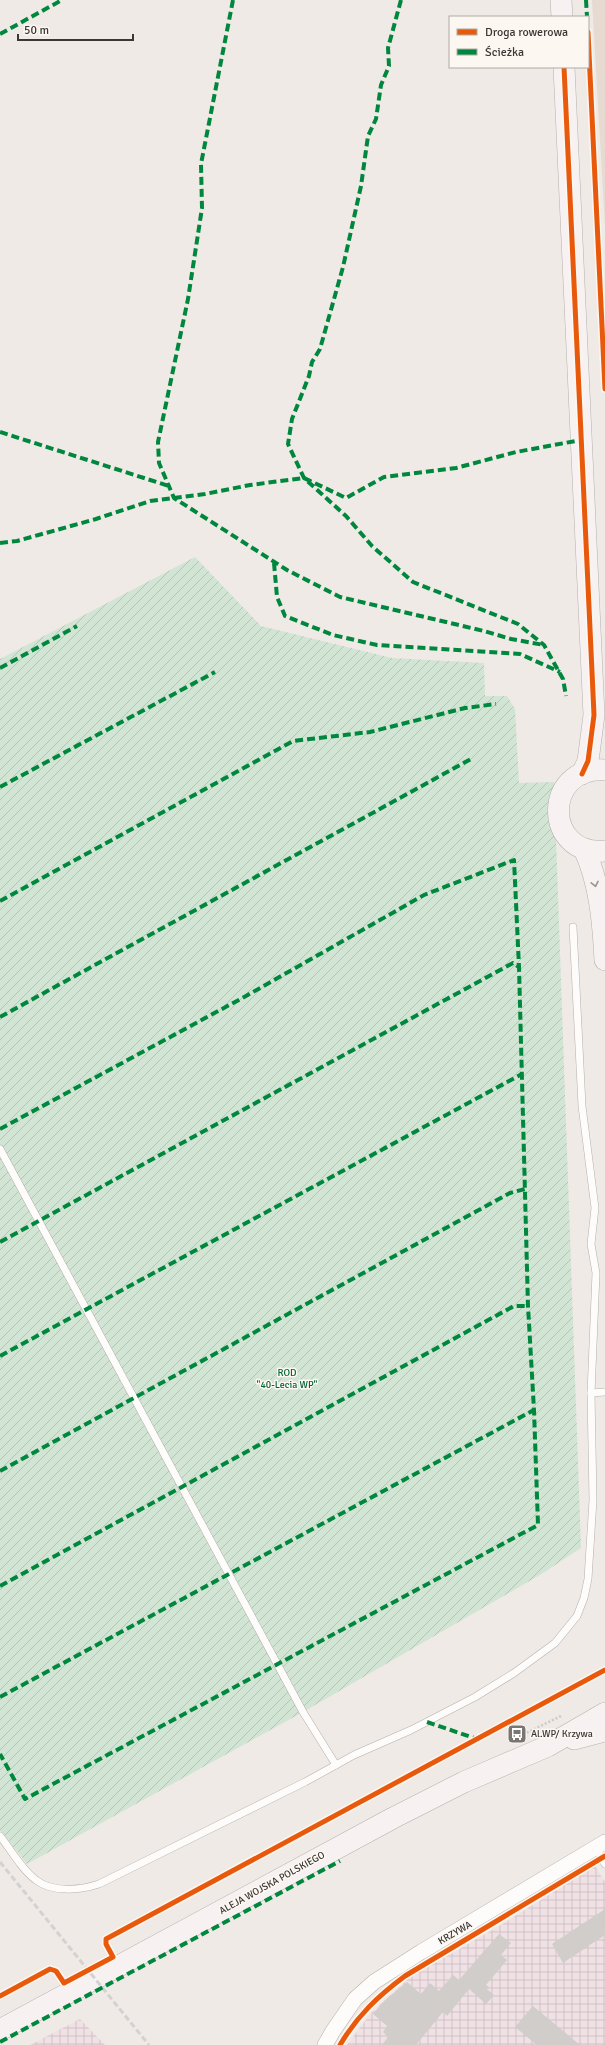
<svg xmlns="http://www.w3.org/2000/svg" width="605" height="2045" font-family="Signika,sans-serif">
	<defs>
		<pattern id="industrial-grid" width="8" height="8" patternUnits="userSpaceOnUse"><rect width="8" height="8" fill="#f0e1e5"/><path d="M0 4h8M4 0v8" fill="none" stroke="#cfc2c5"/></pattern>
		<pattern id="garden-furrows" width="10" height="10" patternUnits="userSpaceOnUse"><rect width="10" height="10" fill="#d2e4d3"/><path d="M-1 1l2-2M0 10L10 0M9 11l2-2" fill="none" stroke="#b5c4b6"/></pattern>
	</defs>
	<rect width="100%" height="100%" fill="#efeae5"/>
	<!-- industrial -->
	<g fill="url(#industrial-grid)">
		<path d="M 595,1866 L 605,1882 L 605,2045 L 347,2045 L 371,2013 L 409,1978 L 501,1925 Z"/>
		<path d="M 80,2019 L 105,2045 L 30,2045 Z"/>
	</g>
	<!-- built -->
	<path fill="#e6dad1" d="M 592,0 L 605,0 L 605,226 Z"/>
	<!-- garden -->
	<path fill="url(#garden-furrows)" d="M 195,557 L 261,626 L 392,658 L 484,663 L 485,696 L 507,696 L 515,709 L 519,783 L 554,782 L 581,1548 L 540,1575 L 303,1712 L 27,1864 L 0,1830 L 0,659 Z"/>
	<!-- building -->
	<g fill="#d1cdca">
		<path d="M 605,1909 L 605,1935 L 563,1963 L 552,1944 Z"/>
		<path d="M 499,1934 L 511,1943 L 501,1955 L 507,1960 L 486,1985 L 489,1987 L 487,1989 L 494,1995 L 486,2004 L 469,1989 L 447,2016 L 443,2012 L 416,2045 L 382,2045 L 388,2037 L 383,2032 L 387,2026 L 373,2014 L 384,2001 L 407,1982 L 421,1994 L 430,1983 L 439,1991 L 453,1975 L 459,1980 Z"/>
		<path d="M 533,2006 L 580,2045 L 537,2045 L 515,2027 Z"/>
	</g>
	<g fill="none" stroke-linecap="round" stroke-linejoin="round">
		<defs>
			<g id="lane">
				<path d="M 0,1149 L 303,1712 L 336,1765"/>
				<path d="M 591,1393 L 605,1392"/>
				<path d="M 0,1836 C 11,1850 22,1870 36,1880 C 52,1893 81,1890 99,1884 L 305,1782 L 354,1755 L 411,1730 L 475,1697 L 514,1673 L 555,1643 L 577,1616 L 584,1598 L 588,1579 L 593,1500 L 591,1393 L 596,1273 L 591,1244 L 595,1208 L 582,1106 L 573,927"/>
				<path d="M 596,1848 L 605,1864"/>
			</g>
			<path id="street" d="M 325,2045 L 333,2031 L 355,1999 L 374,1982 L 421,1952 L 605,1842"/>
			<g id="secondary">
				<path d="M 561,0 L 562,17"/>
				<path d="M 564,67 L 594,715 L 588,761 L 582,774"/>
				<path d="M 605,770 C 542,766 544,857 605,851"/>
				<path d="M 584,849 C 600,883 603,923 605,960"/>
				<path d="M 574,1739 L 605,1731"/>
				<path d="M 0,2030 L 393,1818 L 464,1782 L 548,1746 L 605,1713"/>
			</g>
		</defs>
		<!-- lane casing -->
		<use href="#lane" stroke="#b4b0ac" stroke-width="8"/>
		<!-- street casing -->
		<use href="#street" stroke="#b4b0ac" stroke-width="16"/>
		<!-- secondary casing -->
		<use href="#secondary" stroke="#b4b0ac" stroke-width="22"/>
		<!-- path -->
		<path stroke="#cbcac9" stroke-width="2.5" stroke-dasharray="2 2" stroke-linecap="butt" d="M 516,1738 L 561,1716"/>
		<!-- lane -->
		<use href="#lane" stroke="#fdfcfb" stroke-width="7"/>
		<!-- street -->
		<use href="#street" stroke="#fdfcfb" stroke-width="15"/>
		<!-- secondary -->
		<use href="#secondary" stroke="#f7f2f1" stroke-width="21"/>
		<!-- rail -->
		<path stroke="#d4d2d1" stroke-width="3" stroke-dasharray="6 3" stroke-linecap="butt" d="M 0,1862 L 149,2045"/>
		<!-- quiet -->
		<g stroke="#00873e" stroke-width="4" stroke-dasharray="8 4" stroke-linecap="butt">
			<path d="M 233,0 L 201,164 L 202,208 L 188,299 L 158,442 L 159,463 L 174,498 L 287,570 L 340,597 L 484,631 L 511,639 L 544,645"/>
			<path d="M 401,0 L 388,48 L 389,66 L 381,85 L 376,119 L 368,136 L 361,186 L 343,267 L 320,349 L 312,362 L 309,376 L 292,419 L 288,444 L 304,478 L 346,516 L 372,546 L 413,582 L 518,624 L 544,645 L 563,679 L 566,696"/>
			<path d="M 586,0 L 587,17"/>
			<path d="M 0,34 L 62,0"/>
			<path d="M 0,432 L 169,486"/>
			<path d="M 0,543 L 17,541 L 96,519 L 150,501 L 205,494 L 250,485 L 304,478 L 346,498 L 384,477 L 456,468 L 516,452 L 581,440"/>
			<path d="M 274,563 L 277,597 L 285,616 L 333,635 L 377,645 L 520,654 L 560,672"/>
			<path d="M 0,668 L 77,626"/>
			<path d="M 0,787 L 215,672"/>
			<path d="M 0,901 L 293,741 L 370,732 L 465,708 L 496,704"/>
			<path d="M 0,1017 L 471,759"/>
			<path d="M 0,1129 L 246,996 L 424,895 L 514,860 L 519,967"/>
			<path d="M 0,1242 L 513,963 L 519,967 L 528,1306 L 534,1410 L 538,1525 L 25,1799 L 0,1754"/>
			<path d="M 0,1356 L 522,1074"/>
			<path d="M 0,1471 L 510,1193 L 525,1189"/>
			<path d="M 0,1586 L 514,1306 L 528,1306"/>
			<path d="M 0,1697 L 534,1410"/>
			<path d="M 427,1722 L 477,1739"/>
			<path d="M 0,2042 L 340,1861"/>
		</g>
		<defs>
			<g id="cycleway">
				<path d="M 588,32 L 605,389"/>
				<path d="M 564,67 L 594,715 L 588,761 L 582,774"/>
				<path d="M 0,1996 L 50,1969 L 56,1971 L 64,1983 L 113,1957 L 106,1944 L 106,1939 L 605,1670"/>
				<path d="M 340,2045 C 357,2016 378,1996 405,1976 L 605,1856"/>
			</g>
		</defs>
		<!-- cycleway casing -->
		<use href="#cycleway" stroke="#fdf7f2" stroke-width="8"/>
		<!-- cycleway -->
		<use href="#cycleway" stroke="#e8590c" stroke-width="5"/>
	</g>
	<!-- one-way arrows -->
	<defs><path id="oneway-chevron" d="M-2-3.5L2.5 0L-2 3.5" fill="none" stroke-width="1.6" stroke-linecap="round" stroke-linejoin="round"/></defs>
	<use stroke="#999492" href="#oneway-chevron" transform="translate(595 884) rotate(78)"/>
	<!-- icons -->
	<defs>
		<symbol id="bus-square" viewBox="-11 -11 22 22"><rect x="-9" y="-9" width="18" height="18" rx="4" fill="#7a7672" stroke="#fdf7f2"/><path d="M-5-6H5V4H4V6H2V4H-2V6H-4V4H-5ZM-3.5-4V0h7V-4ZM-3.5 1.2v1.5H-2V1.2ZM2 1.2v1.5H3.5V1.2Z" fill="#fff"/></symbol>
	</defs>
	<g fill-rule="evenodd">
		<use href="#bus-square" x="506" y="1723" width="22" height="22"/>
	</g>
	<g text-anchor="middle" dominant-baseline="central" stroke-width="3" stroke-linejoin="round" paint-order="stroke">
		<!-- park labels -->
		<g font-size="10" fill="#026436" stroke="#fdf7f2">
			<text x="287" y="1373">ROD<tspan x="287" dy="12">"40-Lecia WP"</tspan></text>
		</g>
		<!-- poi labels -->
		<g font-size="10" fill="#3b3734" stroke="#fdf7f2" text-anchor="start">
			<text x="531" y="1734">Al.WP/ Krzywa</text>
		</g>
		<!-- street labels -->
		<g font-size="10" fill="#3b3734" stroke="#fdf7f2">
			<text transform="translate(272 1883) rotate(-29)">ALEJA WOJSKA POLSKIEGO</text>
			<text transform="translate(455 1933) rotate(-30)">KRZYWA</text>
		</g>
	</g>
	<!-- legend -->
	<rect x="449" y="16" width="140" height="52" fill="#fdf7f2" stroke="#afaaa6"/>
	<rect x="457" y="29" width="20" height="6" fill="#e8590c" stroke="#afaaa6"/>
	<text x="485" y="36" font-size="12" fill="#3b3734">Droga rowerowa</text>
	<rect x="457" y="49" width="20" height="6" fill="#00873e" stroke="#afaaa6"/>
	<text x="485" y="56" font-size="12" fill="#3b3734">Ścieżka</text>
	<!-- scale -->
	<path d="M18 34v6h115v-6" fill="none" stroke="#3b3734" stroke-width="2"/>
	<text x="24" y="34" font-size="12" fill="#3b3734" stroke="#fdf7f2" stroke-width="3" paint-order="stroke">50 m</text>
</svg>
